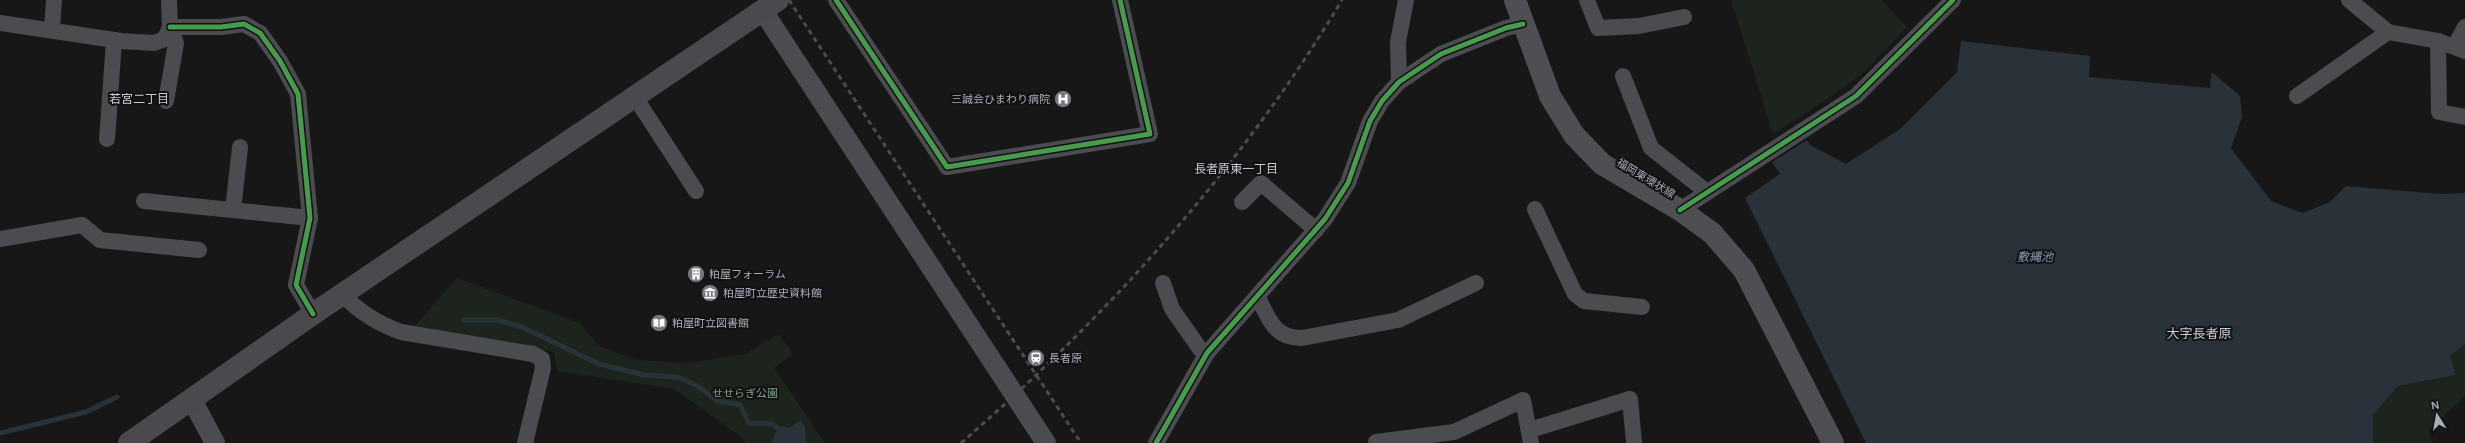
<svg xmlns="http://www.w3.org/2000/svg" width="2465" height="443" font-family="Helvetica,'Noto Sans JP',sans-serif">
	<rect width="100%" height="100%" fill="#171717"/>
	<!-- green -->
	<g fill="#1d241e">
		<path d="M 1731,0 L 1882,0 L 1907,27 L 1862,74 L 1835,94 L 1773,134 Z"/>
		<path d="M 457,278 L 580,323 L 599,346 L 636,360 L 688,363 L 745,354 L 779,334 L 793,354 L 774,368 L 825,443 L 746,443 L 740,436 L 674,389 L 557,371 L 554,352 L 413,328 Z"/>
		<path d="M 2465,344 L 2465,396 L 2429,430 L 2432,443 L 2373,443 L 2373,415 L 2398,386 L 2456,375 L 2450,356 Z"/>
	</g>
	<!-- water -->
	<g fill="#2a3239">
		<path d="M 1961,41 L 2090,56 L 2089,77 L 2210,88 L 2212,72 L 2240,96 L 2242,117 L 2231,148 L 2271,201 L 2303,213 L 2330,202 L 2346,186 L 2440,194 L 2465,193 L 2465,344 L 2450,356 L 2456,375 L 2398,386 L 2373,415 L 2373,443 L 1866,443 L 1745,198 L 1780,174 L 1772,162 L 1807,140 L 1810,145 L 1846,164 L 1900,129 L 1957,72 Z"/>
		<path d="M 800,421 L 805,426 L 806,443 L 771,443 L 776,431 L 782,426 L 789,428 Z"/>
	</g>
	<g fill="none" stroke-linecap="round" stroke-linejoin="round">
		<!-- stream -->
		<g stroke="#2a3239" stroke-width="5">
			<path d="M 464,320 L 498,320 L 524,328 L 599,364 L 644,375 L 678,377 L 696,385 L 718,401 L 740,405 L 749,423 C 761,425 769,419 779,429"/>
			<path d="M 0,433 L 86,412 L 117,397"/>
		</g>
		<!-- minor -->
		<g stroke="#4b4c50" stroke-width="16">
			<path d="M 836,0 L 947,167 L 1150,134 L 1120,0"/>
			<path d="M 1587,0 L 1598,28 L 1639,26 L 1684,17"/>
			<path d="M 2349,0 L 2388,32 L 2438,41 L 2465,51"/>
			<path d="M 0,23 L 121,41 L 154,43 L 165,39 L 170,27"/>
			<path d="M 170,27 L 221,27 L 244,24 L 260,33 L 280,61 L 298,94 L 310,218 L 296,285 L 313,314"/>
			<path d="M 52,29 L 54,0"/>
			<path d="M 2438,41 L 2439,112 L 2465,117"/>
			<path d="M 2455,46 L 2465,27"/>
			<path d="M 1623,76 L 1651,148 L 1707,192"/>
			<path d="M 1399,82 L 1398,42 L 1406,0"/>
			<path d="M 2297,96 L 2388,32"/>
			<path d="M 635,97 L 696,191"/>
			<path d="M 166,101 L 176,43 L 170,27 L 169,0"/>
			<path d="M 107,139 L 114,40"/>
			<path d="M 144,201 L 310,218"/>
			<path d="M 1242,202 L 1261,183 L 1316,230"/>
			<path d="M 1535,209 L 1575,294 L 1584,301 L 1642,307"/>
			<path d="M 233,210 L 240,147"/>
			<path d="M 1680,210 L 1856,96 L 1953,0"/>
			<path d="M 0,239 L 82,225 L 100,240 L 199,250"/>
			<path d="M 1163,283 L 1172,309 L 1200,349 L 1207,353"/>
			<path d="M 343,295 C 359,312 379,324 401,332 L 533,354 L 542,359 L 543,368 L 525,443"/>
			<path d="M 1257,296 C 1269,318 1273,338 1302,338 L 1398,320 L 1476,283"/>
			<path d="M 1530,430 L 1630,399 L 1634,443"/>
			<path d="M 1376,442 L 1454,432 L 1523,400 L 1531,443"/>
			<path d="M 1156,443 L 1207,353 L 1325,219 L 1348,183 L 1370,121 L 1382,101 L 1399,82 L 1441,54 L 1506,28 L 1523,24"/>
		</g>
		<!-- tertiary -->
		<g stroke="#4b4c50" stroke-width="20">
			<path d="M 763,11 L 1046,443"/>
			<path d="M 192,400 L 215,443"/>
		</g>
		<!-- secondary -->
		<path stroke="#4a4a4e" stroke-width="22" d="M 129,443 L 313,314 L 778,0"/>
		<!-- primary -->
		<path stroke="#4d4f52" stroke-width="22" d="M 1515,0 L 1550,96 L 1574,135 L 1602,164 L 1680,210 L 1712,233 L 1744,270 L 1833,443"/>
		<!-- rail -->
		<g stroke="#4b4c4f" stroke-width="3" stroke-dasharray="5 4" stroke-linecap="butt">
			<path d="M 789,0 L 1081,443"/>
			<path d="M 961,443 C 1109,315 1241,168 1342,0"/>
		</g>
		<defs>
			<g id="cycleway">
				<path d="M 836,0 L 947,167 L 1150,134 L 1120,0"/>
				<path d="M 170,27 L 221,27 L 244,24 L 260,33 L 280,61 L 298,94 L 310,218 L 296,285 L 313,314"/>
				<path d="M 1680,210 L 1856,96 L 1953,0"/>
				<path d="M 1156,443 L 1207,353 L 1325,219 L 1348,183 L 1370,121 L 1382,101 L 1399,82 L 1441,54 L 1506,28 L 1523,24"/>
			</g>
		</defs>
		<!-- cycleway casing -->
		<use href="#cycleway" stroke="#111113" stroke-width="8"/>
		<!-- cycleway -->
		<use href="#cycleway" stroke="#469c4c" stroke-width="5"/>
	</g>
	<!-- icons -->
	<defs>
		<symbol id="hospital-disc" viewBox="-11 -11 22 22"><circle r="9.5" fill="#757880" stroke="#111113"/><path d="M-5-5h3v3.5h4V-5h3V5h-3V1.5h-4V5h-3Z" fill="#fff"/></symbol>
		<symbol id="building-disc" viewBox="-11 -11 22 22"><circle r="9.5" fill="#757880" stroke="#111113"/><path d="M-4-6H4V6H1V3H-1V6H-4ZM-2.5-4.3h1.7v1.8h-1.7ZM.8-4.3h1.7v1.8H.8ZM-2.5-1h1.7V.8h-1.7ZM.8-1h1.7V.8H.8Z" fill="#fff"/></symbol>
		<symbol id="museum-disc" viewBox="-11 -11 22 22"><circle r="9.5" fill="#757880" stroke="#111113"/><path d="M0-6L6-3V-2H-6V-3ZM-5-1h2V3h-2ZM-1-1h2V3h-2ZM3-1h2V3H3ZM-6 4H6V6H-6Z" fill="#fff"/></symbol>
		<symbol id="library-disc" viewBox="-11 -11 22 22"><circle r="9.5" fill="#757880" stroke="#111113"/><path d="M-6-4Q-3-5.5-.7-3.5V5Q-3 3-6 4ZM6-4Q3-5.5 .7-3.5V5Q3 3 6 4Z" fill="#fff"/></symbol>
		<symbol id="station-disc" viewBox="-11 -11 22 22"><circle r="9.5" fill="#757880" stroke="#111113"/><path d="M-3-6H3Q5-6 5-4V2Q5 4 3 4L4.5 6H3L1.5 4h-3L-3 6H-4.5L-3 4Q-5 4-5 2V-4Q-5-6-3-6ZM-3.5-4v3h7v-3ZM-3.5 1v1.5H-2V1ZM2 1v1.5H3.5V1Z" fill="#fff"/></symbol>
	</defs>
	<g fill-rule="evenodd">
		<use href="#hospital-disc" x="1053" y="89" width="20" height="20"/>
		<use href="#building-disc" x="686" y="264" width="20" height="20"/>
		<use href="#museum-disc" x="700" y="283" width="20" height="20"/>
		<use href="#library-disc" x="649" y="313" width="20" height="20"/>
		<use href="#station-disc" x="1026" y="348" width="20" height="20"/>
	</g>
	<g text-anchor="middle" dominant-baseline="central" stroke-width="4" stroke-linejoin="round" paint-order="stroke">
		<!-- poi labels -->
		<g font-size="11" fill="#a8adb8" stroke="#111113" text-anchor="start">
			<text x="1050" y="99" text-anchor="end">三誠会ひまわり病院</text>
			<text x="709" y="274">粕屋フォーラム</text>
			<text x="723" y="293">粕屋町立歴史資料館</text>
			<text x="672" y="323">粕屋町立図書館</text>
			<text x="1049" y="358">長者原</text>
		</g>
		<!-- street labels -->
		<g font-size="11" fill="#a8adb8" stroke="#111113">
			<text transform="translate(1646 178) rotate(31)">福岡東環状線</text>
		</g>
		<!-- park labels -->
		<g font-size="11" fill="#7fa381" stroke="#111113">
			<text x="745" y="393">せせらぎ公園</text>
		</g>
		<!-- neighbourhood labels -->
		<g font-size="12" fill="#c9ccd4" stroke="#111113">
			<text x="139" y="99">若宮二丁目</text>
			<text x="1236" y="169">長者原東一丁目</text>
		</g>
		<!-- water labels -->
		<g font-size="12" font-style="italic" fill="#7f9bb3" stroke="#111113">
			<text x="2035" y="257">敷縄池</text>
		</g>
		<!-- quarter labels -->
		<g font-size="13" fill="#c9ccd4" stroke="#111113">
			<text x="2199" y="333">大字長者原</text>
		</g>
	</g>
	<!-- north arrow -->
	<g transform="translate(2437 415) rotate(349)" stroke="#111113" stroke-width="3" paint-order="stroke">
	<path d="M0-3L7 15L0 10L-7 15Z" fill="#a8adb8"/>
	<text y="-6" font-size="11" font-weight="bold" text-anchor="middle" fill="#a8adb8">N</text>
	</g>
</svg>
